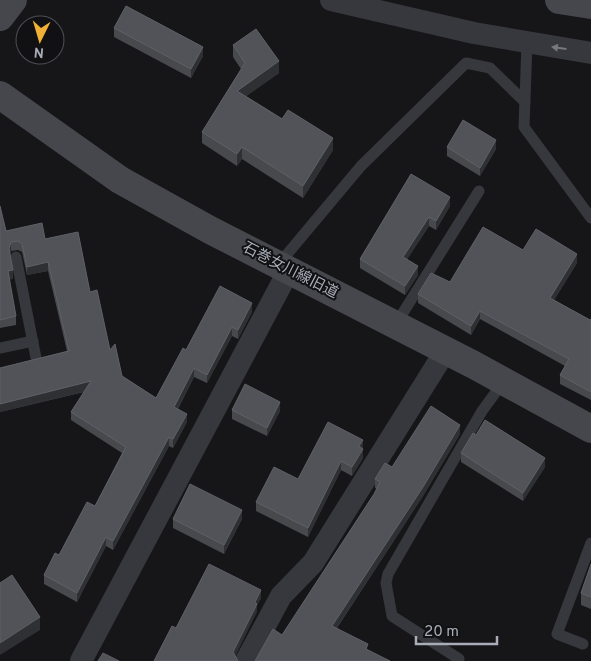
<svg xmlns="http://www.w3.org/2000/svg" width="591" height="661" font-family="Overpass,'Noto Sans JP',sans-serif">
	<rect width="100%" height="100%" fill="#161618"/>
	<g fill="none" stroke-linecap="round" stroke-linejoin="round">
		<!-- lane -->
		<g stroke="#37383d" stroke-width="11">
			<path d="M 527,43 L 524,127 L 591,218"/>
			<path d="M 16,257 L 36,358"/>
			<path d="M 278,265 L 361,166 L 466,63 L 490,68 L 525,102"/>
			<path d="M 396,324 L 479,191"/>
			<path d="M 0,348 L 33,341"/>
			<path d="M 583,644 L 557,634 L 591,543"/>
			<path d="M 459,659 L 392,616 L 386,583 L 388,574 L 482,411 L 504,381"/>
		</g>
		<!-- street -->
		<g stroke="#37383d" stroke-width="22">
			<path d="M 331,0 L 474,33 L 591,53"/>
			<path d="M 81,661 L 289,270"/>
			<path d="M 246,661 L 281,596 L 313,563 L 446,350"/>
		</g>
		<!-- secondary -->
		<g stroke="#45474d" stroke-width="28">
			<path d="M 559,0 L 591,5"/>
			<path d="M 0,17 L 13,0"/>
			<path d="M 0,95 L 120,180 L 210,230 L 474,365 L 591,429"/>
		</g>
	</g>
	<!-- wall -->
	<g fill="#47494d">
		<path d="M 114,28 L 203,56 L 191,78 L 114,37 Z"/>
		<path d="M 233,45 L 279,73 L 246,96 L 333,150 L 303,198 L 242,159 L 237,166 L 202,143 L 202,132 L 241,69 L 233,57 Z"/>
		<path d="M 447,147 L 496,149 L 480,176 L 447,156 Z"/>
		<path d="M 411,174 L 450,206 L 436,230 L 429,226 L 407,259 L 418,275 L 405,295 L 360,268 L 360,259 Z"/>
		<path d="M 0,206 L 6,231 L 45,239 L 90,292 L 110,350 L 122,376 L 156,398 L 186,350 L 252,312 L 238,339 L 232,336 L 207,383 L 194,377 L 178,409 L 187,422 L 173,448 L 169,446 L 113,550 L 106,546 L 77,602 L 44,584 L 44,575 L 59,555 L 95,506 L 122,453 L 71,420 L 71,412 L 84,392 L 0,412 L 0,368 L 67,351 L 48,271 L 27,275 L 22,252 L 18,250 L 11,251 L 10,255 L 13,279 L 9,279 L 16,316 L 16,325 L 0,328 Z"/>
		<path d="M 523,250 L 577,263 L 554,300 L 590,320 L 591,319 L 591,400 L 560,384 L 560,375 L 565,366 L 480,319 L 471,335 L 418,303 L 418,294 L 450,282 Z"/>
		<path d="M 232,410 L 280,411 L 267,436 L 232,419 Z"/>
		<path d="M 460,434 L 423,496 L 337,628 L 368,650 L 282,635 L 374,494 L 377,489 L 375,488 L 375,479 L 392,467 Z"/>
		<path d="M 363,448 L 363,458 L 352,476 L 341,470 L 308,537 L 256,511 L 256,502 L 298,479 Z"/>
		<path d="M 461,453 L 545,467 L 523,501 L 461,462 Z"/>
		<path d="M 173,519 L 242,519 L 224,554 L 173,528 Z"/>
		<path d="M 591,564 L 591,609 L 581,605 L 581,593 Z"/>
	</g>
	<!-- shaded-wall -->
	<g fill="#2f3033">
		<path d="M 203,47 L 203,56 L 191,78 L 191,69 Z"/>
		<path d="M 279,61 L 279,73 L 237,103 L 237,91 Z"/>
		<path d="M 333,138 L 333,150 L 303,198 L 303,186 Z"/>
		<path d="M 496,140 L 496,149 L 480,176 L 480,168 Z"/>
		<path d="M 242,147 L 242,159 L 237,166 L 237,154 Z"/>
		<path d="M 450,197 L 450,206 L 436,230 L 436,221 Z"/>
		<path d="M 429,217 L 429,226 L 403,266 L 403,257 Z"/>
		<path d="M 11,242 L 11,251 L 9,258 L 9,249 Z"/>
		<path d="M 577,254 L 577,263 L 550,307 L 550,298 Z"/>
		<path d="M 48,262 L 48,271 L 27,275 L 27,267 Z"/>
		<path d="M 418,266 L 418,275 L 405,295 L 405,286 Z"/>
		<path d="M 13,270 L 13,279 L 8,280 L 8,271 Z"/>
		<path d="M 252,303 L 252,312 L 238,339 L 238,330 Z"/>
		<path d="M 480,311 L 480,319 L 471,335 L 471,326 Z"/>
		<path d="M 232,327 L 232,336 L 207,383 L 207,375 Z"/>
		<path d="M 194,368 L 194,377 L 174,416 L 174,407 Z"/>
		<path d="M 91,381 L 91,390 L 0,412 L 0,404 Z"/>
		<path d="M 280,402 L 280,411 L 267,436 L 267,428 Z"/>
		<path d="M 187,414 L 187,422 L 173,448 L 173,439 Z"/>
		<path d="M 460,425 L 460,434 L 423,496 L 332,635 L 332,626 Z"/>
		<path d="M 169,437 L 169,446 L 113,550 L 113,541 Z"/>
		<path d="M 363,440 L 363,449 L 359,446 Z"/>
		<path d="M 363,449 L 363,458 L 352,476 L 352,467 Z"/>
		<path d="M 545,458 L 545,467 L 523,501 L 523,493 Z"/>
		<path d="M 341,461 L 341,470 L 308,537 L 308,528 Z"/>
		<path d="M 242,510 L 242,519 L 224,554 L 224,545 Z"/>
		<path d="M 106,537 L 106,546 L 77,602 L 77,593 Z"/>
		<path d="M 261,590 L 261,599 L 257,605 L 257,612 L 233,661 L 233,652 L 255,602 Z"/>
		<path d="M 40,617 L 40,630 L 0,655 L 0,643 Z"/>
	</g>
	<!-- building -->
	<g fill="#525359" stroke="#5f6168">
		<path d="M 126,6 L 203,47 L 191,69 L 114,28 Z"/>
		<path d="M 256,29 L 279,61 L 237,91 L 282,119 L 288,110 L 333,138 L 303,186 L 242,147 L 237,154 L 202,132 L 245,63 L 233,45 Z"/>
		<path d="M 463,120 L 496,140 L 480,168 L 447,147 Z"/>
		<path d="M 411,174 L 450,197 L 436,221 L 429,217 L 403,257 L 418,266 L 405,286 L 360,259 Z"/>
		<path d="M 0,206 L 6,231 L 42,223 L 45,239 L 78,232 L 90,292 L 97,290 L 110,350 L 115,344 L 122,376 L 156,398 L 183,348 L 186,350 L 220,286 L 252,303 L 238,330 L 232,327 L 207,375 L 194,368 L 174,407 L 187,414 L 173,439 L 169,437 L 113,541 L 106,537 L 77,593 L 44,575 L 55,553 L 59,555 L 87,502 L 95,506 L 126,447 L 71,412 L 91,381 L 0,404 L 0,368 L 69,351 L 48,262 L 27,267 L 22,244 L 18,241 L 11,242 L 9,249 L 13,270 L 8,271 L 16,316 L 0,320 Z"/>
		<path d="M 483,227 L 523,250 L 536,229 L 577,254 L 550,298 L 590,320 L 591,319 L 591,392 L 560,375 L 569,359 L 480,311 L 471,326 L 418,294 L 431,273 L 450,282 Z"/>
		<path d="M 245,384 L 280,402 L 267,428 L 232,410 Z"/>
		<path d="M 431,406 L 460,425 L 423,487 L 332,626 L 368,644 L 366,649 L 390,661 L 255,661 L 273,629 L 282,635 L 374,494 L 380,482 L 375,479 L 385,463 L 392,467 Z"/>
		<path d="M 485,420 L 545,458 L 523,493 L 461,453 L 473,433 L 476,435 Z"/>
		<path d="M 328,422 L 363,440 L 359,446 L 363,449 L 352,467 L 341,461 L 308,528 L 256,502 L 274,467 L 298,479 Z"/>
		<path d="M 190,484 L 242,510 L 224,545 L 173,519 Z"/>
		<path d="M 209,564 L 261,590 L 255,602 L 257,604 L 233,652 L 238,661 L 154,661 L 172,626 L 176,628 Z"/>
		<path d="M 591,564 L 591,597 L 581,593 Z"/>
		<path d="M 12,575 L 40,617 L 0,643 L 0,583 Z"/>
		<path d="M 103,653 L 119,661 L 98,661 Z"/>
	</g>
	<!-- one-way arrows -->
	<defs><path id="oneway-solid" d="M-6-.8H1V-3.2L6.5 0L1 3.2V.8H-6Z" transform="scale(1.25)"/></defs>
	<use fill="#757881" href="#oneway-solid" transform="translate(559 48) rotate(-172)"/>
	<g text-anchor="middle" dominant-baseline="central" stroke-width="4" stroke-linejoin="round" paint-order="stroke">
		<!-- street labels -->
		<g font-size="15" fill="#a8adb8" stroke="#111113">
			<text transform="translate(290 271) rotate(27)">石巻女川線旧道</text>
		</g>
	</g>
	<!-- north arrow -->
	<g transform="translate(40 40) rotate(185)"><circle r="24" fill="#111113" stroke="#4d4f55"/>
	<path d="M0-4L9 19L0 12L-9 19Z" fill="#f2b134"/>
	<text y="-8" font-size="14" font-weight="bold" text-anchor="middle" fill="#a8adb8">N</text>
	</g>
	<!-- scale -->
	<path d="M416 636v8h81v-8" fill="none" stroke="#a8adb8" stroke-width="2.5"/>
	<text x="424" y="636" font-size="15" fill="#a8adb8" stroke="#111113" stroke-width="4" paint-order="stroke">20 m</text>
</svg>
